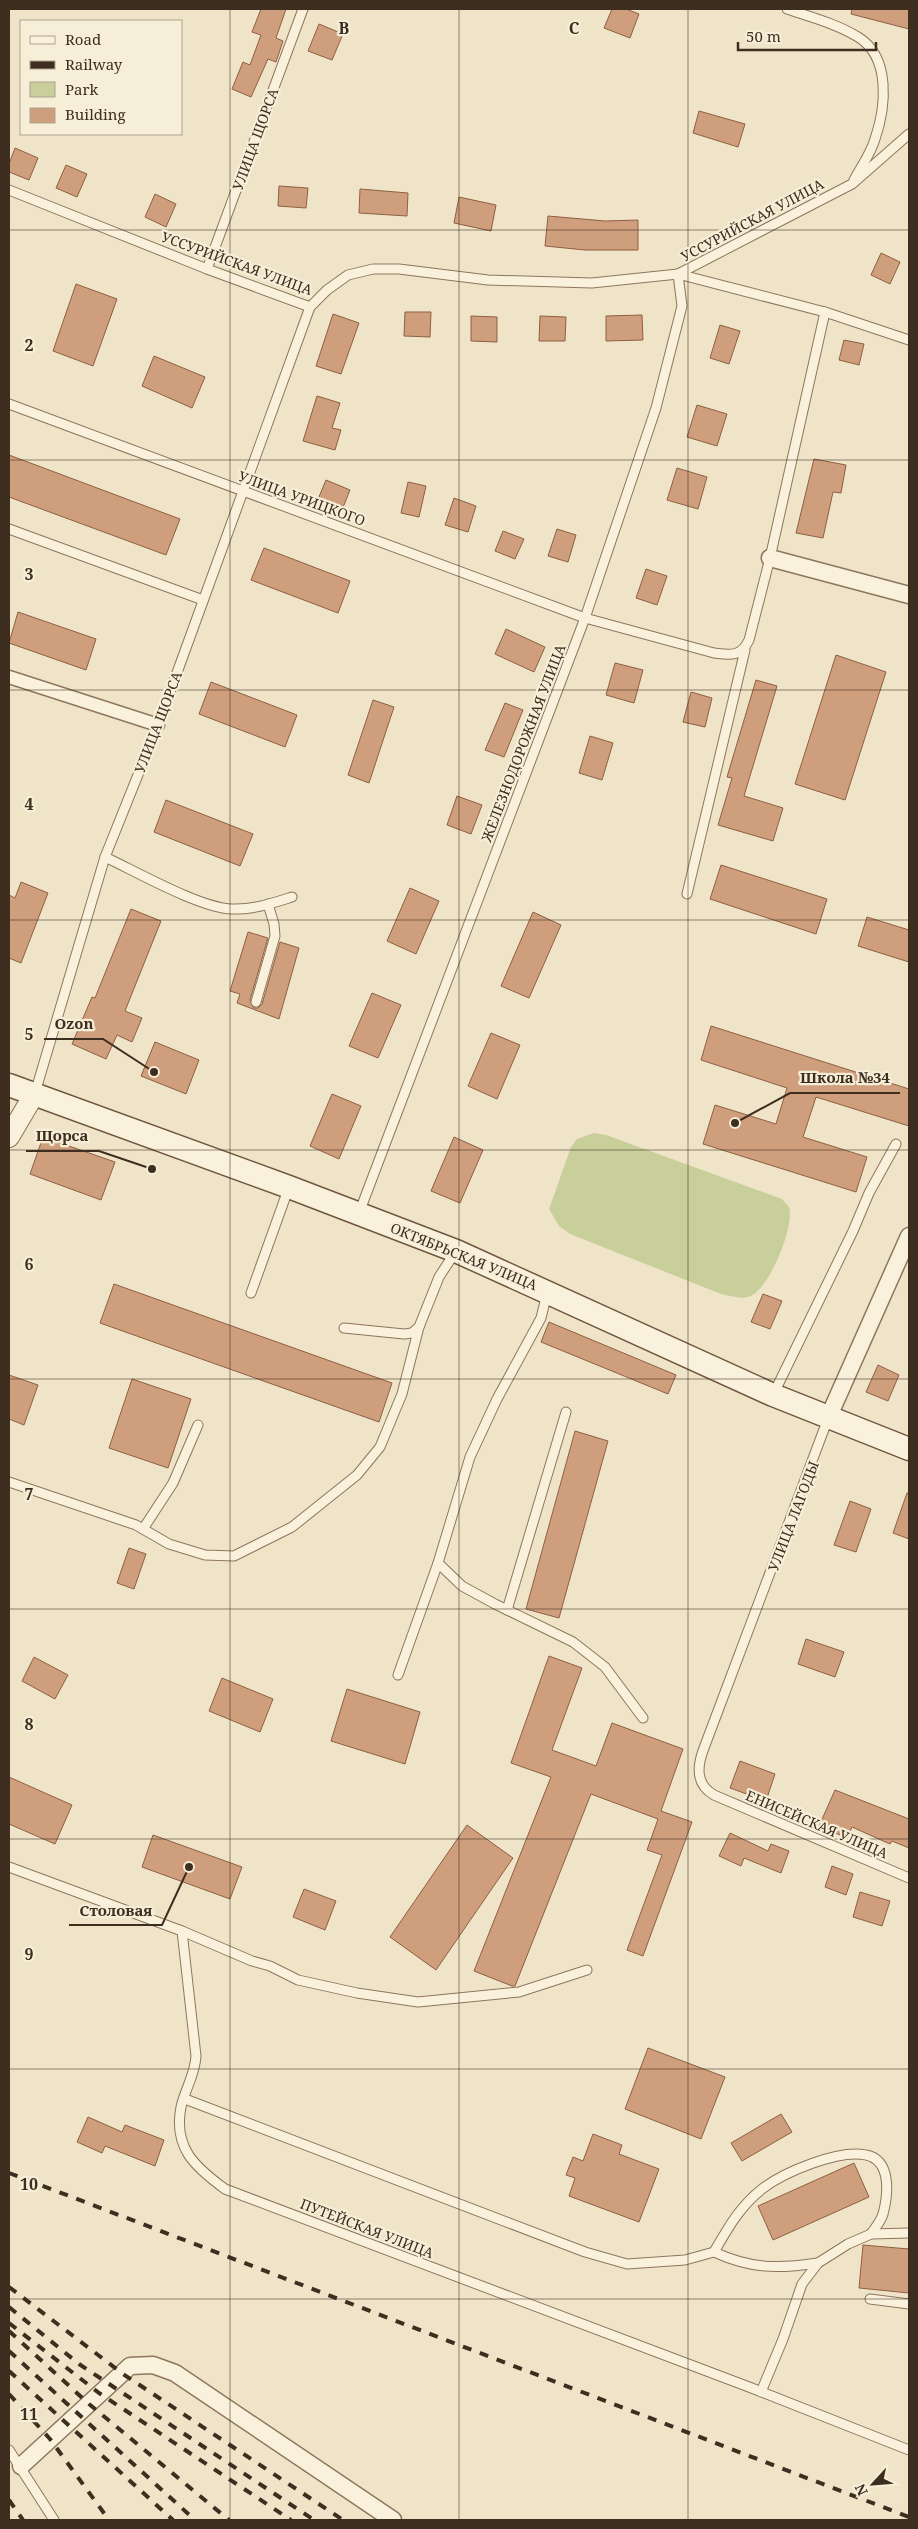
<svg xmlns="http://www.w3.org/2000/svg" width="918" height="2529" font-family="'Noto Serif',serif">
	<rect width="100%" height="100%" fill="#f0e4c8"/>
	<!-- green -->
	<path fill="#c9cf9b" d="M 594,1133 L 606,1135 L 782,1199 L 789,1207 C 795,1226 770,1287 751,1296 C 742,1300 731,1296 721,1294 L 570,1234 L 559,1226 L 549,1209 L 571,1147 L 577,1139 Z"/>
	<!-- building -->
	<g fill="#cf9f7d" stroke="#8d5f41">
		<path d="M 261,9 L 286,9 L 276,38 L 283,41 L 276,62 L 268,59 L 251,97 L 232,89 L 243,62 L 250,65 L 261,35 L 252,32 Z"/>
		<path d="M 612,9 L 626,9 L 639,14 L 630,38 L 604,28 Z"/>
		<path d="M 852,9 L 909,9 L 909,29 L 851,14 Z"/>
		<path d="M 319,24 L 343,34 L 332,60 L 308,51 Z"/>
		<path d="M 699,111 L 745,124 L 738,147 L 693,133 Z"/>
		<path d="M 15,148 L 38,158 L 29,180 L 9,172 L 9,164 Z"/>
		<path d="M 66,165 L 87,174 L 77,197 L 56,188 Z"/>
		<path d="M 279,186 L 308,188 L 306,208 L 278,206 Z"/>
		<path d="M 360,189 L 408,193 L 407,216 L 359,213 Z"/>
		<path d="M 155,194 L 176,204 L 166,227 L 145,217 Z"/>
		<path d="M 459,197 L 496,205 L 491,231 L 454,223 Z"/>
		<path d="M 548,216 L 605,221 L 638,220 L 638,250 L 585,250 L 545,246 Z"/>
		<path d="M 881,253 L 900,262 L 890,284 L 871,275 Z"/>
		<path d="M 76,284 L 117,299 L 93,366 L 53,351 Z"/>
		<path d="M 405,312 L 431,312 L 430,337 L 404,336 Z"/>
		<path d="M 333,314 L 359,323 L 341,374 L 316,366 Z"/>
		<path d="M 642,315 L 643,340 L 606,341 L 606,316 Z"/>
		<path d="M 471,316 L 497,317 L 497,342 L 471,341 Z"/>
		<path d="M 540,316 L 566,317 L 565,341 L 539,341 Z"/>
		<path d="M 720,325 L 740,331 L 729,364 L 710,358 Z"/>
		<path d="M 844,340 L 864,344 L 859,365 L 839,360 Z"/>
		<path d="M 154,356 L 205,377 L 192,408 L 142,386 Z"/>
		<path d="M 317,396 L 340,403 L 332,428 L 341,430 L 335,450 L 303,441 Z"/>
		<path d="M 697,405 L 727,414 L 717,446 L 687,437 Z"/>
		<path d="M 9,455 L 180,519 L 166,555 L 9,497 Z"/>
		<path d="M 814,459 L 846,465 L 841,493 L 833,492 L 823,538 L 796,533 Z"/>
		<path d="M 677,468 L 707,477 L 698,509 L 667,500 Z"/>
		<path d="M 326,480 L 350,490 L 340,515 L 316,504 Z"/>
		<path d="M 408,482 L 426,486 L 419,517 L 401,513 Z"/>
		<path d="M 454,498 L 476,506 L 468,532 L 445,525 Z"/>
		<path d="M 557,529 L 576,535 L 568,562 L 548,556 Z"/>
		<path d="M 503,531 L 524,539 L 515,559 L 495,551 Z"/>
		<path d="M 264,548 L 350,581 L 338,613 L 251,580 Z"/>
		<path d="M 646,569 L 667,576 L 657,605 L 636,598 Z"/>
		<path d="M 18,612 L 96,639 L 86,670 L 9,643 Z"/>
		<path d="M 506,629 L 545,647 L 534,672 L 495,654 Z"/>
		<path d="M 836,655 L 886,672 L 845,800 L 795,784 Z"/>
		<path d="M 615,663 L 643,670 L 634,703 L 606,695 Z"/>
		<path d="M 756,680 L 777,686 L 744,796 L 783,808 L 773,841 L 718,825 L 732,778 L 727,777 Z"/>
		<path d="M 211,682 L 297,715 L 285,747 L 199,714 Z"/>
		<path d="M 691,692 L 712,698 L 705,727 L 683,722 Z"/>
		<path d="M 373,700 L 394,707 L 369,783 L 348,775 Z"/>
		<path d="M 505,703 L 523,710 L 504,757 L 485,750 Z"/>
		<path d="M 590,736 L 613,743 L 602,780 L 579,773 Z"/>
		<path d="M 457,796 L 482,805 L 471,834 L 447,825 Z"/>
		<path d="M 166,800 L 253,834 L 240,866 L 154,832 Z"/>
		<path d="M 721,865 L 827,899 L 816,934 L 710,899 Z"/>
		<path d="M 21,882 L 48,893 L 21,963 L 9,958 L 9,895 L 15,898 Z"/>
		<path d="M 410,888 L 439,901 L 416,954 L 387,941 Z"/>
		<path d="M 131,909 L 161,921 L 125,1011 L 142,1018 L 132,1042 L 117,1035 L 106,1059 L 72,1044 L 92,997 L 95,998 Z"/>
		<path d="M 533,912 L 561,925 L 529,998 L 501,986 Z"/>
		<path d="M 867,917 L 909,930 L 909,962 L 858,946 Z"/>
		<path d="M 248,932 L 268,938 L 250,1000 L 254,1008 L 258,1008 L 262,1004 L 280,942 L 299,948 L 279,1019 L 237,1003 L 240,994 L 230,991 Z"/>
		<path d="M 372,993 L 401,1005 L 378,1058 L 349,1046 Z"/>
		<path d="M 711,1026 L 909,1089 L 909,1126 L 816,1097 L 803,1137 L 867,1157 L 856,1192 L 703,1144 L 715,1105 L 776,1124 L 787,1088 L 701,1060 Z"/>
		<path d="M 491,1033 L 520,1045 L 497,1099 L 468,1086 Z"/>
		<path d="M 155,1042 L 199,1060 L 186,1094 L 141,1076 Z"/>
		<path d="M 332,1094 L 361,1106 L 339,1159 L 310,1146 Z"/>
		<path d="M 43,1137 L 115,1162 L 101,1200 L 30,1174 Z"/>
		<path d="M 454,1137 L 483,1150 L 460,1203 L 431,1191 Z"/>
		<path d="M 114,1284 L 392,1383 L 379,1422 L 100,1323 Z"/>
		<path d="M 763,1294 L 782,1301 L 770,1329 L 751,1322 Z"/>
		<path d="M 549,1322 L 676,1375 L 668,1394 L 541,1342 Z"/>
		<path d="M 878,1365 L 899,1375 L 888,1401 L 866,1392 Z"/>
		<path d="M 9,1375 L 38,1385 L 24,1425 L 9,1419 Z"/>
		<path d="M 132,1379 L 191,1399 L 168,1468 L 109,1448 Z"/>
		<path d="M 575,1431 L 608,1441 L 559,1618 L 526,1609 Z"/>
		<path d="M 907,1493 L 909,1493 L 909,1539 L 893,1533 Z"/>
		<path d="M 850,1501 L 871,1509 L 856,1552 L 834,1545 Z"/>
		<path d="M 129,1548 L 146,1554 L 134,1589 L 117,1583 Z"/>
		<path d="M 806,1639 L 844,1652 L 835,1677 L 798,1664 Z"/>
		<path d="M 549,1656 L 582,1668 L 552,1750 L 596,1766 L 612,1723 L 683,1749 L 661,1811 L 692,1822 L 643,1956 L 627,1950 L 662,1855 L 647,1850 L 658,1819 L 591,1794 L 515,1986 L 512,1986 L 474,1971 L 551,1777 L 511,1763 Z"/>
		<path d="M 34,1657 L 68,1675 L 55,1699 L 22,1681 Z"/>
		<path d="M 222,1678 L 273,1699 L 260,1732 L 209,1711 Z"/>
		<path d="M 347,1689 L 420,1712 L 405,1764 L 331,1741 Z"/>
		<path d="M 740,1761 L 775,1774 L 766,1801 L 730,1788 Z"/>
		<path d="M 9,1777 L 72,1805 L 55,1844 L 9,1824 Z"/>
		<path d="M 835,1790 L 909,1819 L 909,1848 L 892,1841 L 890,1844 L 852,1827 L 847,1838 L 819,1826 Z"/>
		<path d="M 467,1825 L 513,1858 L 436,1970 L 390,1937 Z"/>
		<path d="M 730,1833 L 768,1851 L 771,1844 L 789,1851 L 781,1873 L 744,1858 L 741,1866 L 719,1856 Z"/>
		<path d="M 153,1835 L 242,1867 L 230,1899 L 142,1867 Z"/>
		<path d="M 832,1866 L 853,1874 L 846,1895 L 825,1887 Z"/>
		<path d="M 304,1889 L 336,1901 L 325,1930 L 293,1917 Z"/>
		<path d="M 860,1892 L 890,1901 L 882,1926 L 853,1917 Z"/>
		<path d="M 648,2048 L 725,2077 L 701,2139 L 625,2109 Z"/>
		<path d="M 781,2114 L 792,2132 L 742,2161 L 731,2143 Z"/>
		<path d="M 88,2117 L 122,2132 L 125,2125 L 164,2140 L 155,2166 L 105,2146 L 102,2153 L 77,2142 Z"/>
		<path d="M 593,2134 L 622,2145 L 619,2154 L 659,2169 L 639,2222 L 569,2196 L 575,2178 L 566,2175 L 573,2157 L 583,2161 Z"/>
		<path d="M 854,2163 L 869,2197 L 773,2240 L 758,2206 Z"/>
		<path d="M 863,2245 L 909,2249 L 909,2293 L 859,2288 Z"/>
	</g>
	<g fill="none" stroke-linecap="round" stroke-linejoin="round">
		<defs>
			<g id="service">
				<path d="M 787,9 C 811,17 837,24 858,37 C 891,57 886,107 875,139 C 871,153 861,167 854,180"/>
				<path d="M 9,190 L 207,269 L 310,307"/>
				<path d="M 207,269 L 303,9"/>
				<path d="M 9,404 L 585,618 L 714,653 C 731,655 741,657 749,640 L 770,558 L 825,312"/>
				<path d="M 9,529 L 203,600"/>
				<path d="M 105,857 C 137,872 200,908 232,909 C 253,910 273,903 292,897"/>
				<path d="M 687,894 L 745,650"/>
				<path d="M 256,1002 L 275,936 L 274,924 L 268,904"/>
				<path d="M 35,1093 L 105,857 L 158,725 L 310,307 L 327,290 L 348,275 L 373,269 L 399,269 L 488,280 L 592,283 L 678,274 L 852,184 L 909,134"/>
				<path d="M 359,1213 L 585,618 L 656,408 L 682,306 L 678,274 L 825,312 L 909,340"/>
				<path d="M 251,1293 L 289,1187"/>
				<path d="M 344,1328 L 404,1334 L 412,1333 L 419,1327 L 439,1277 L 456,1251"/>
				<path d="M 773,1395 L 853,1231 L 869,1193 L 896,1144"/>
				<path d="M 829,1416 L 704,1748 C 697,1766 695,1784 714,1795 L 909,1878"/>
				<path d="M 9,1482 L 136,1525 L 169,1544 L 205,1555 L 234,1556 L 292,1527 L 357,1475 L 380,1447 L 402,1394 L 419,1327"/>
				<path d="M 143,1529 L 173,1483 L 198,1425"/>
				<path d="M 438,1563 L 462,1586 L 495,1604 L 573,1642 L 605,1667 L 643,1718"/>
				<path d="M 507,1610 L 566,1412"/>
				<path d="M 398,1675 L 438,1563 L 470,1457 L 497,1399 L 541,1318 L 547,1293"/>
				<path d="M 9,1867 L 182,1931 L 252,1961 L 270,1966 L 298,1980 L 357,1993 L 418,2002 L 519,1992 L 587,1970"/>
				<path d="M 182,1931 L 196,2056 C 195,2075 185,2089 181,2107 C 173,2148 195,2167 225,2189 L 749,2387 L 909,2450"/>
				<path d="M 185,2099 L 585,2252 L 627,2264 L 685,2260 L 714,2252 C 728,2228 740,2206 762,2189 C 784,2172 839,2149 866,2155 C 892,2160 888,2195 883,2214 C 881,2221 875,2228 871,2234"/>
				<path d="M 714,2252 C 751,2269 778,2269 818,2263"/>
				<path d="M 870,2299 L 909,2304"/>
				<path d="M 761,2392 L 783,2339 L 802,2284 L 818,2263 L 848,2244 L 871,2234 L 909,2233"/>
				<path d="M 9,2450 L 54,2520"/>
			</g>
			<path id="pedestrian" d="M 9,677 L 158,725"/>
			<g id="minor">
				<path d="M 770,558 L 909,595"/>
				<path d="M 829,1416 L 909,1236"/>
				<path d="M 21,2466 L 130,2366 L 153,2365 L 175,2373 L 393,2520"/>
			</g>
			<path id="tertiary" d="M 9,1137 L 35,1093"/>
			<path id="secondary" d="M 9,1085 L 289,1187 L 456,1251 L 773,1395 L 909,1449"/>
		</defs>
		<!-- service casing -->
		<use href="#service" stroke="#8d765c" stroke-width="11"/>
		<!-- pedestrian casing -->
		<use href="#pedestrian" stroke="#8d765c" stroke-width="15"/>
		<!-- minor casing -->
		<use href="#minor" stroke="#8d765c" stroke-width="19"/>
		<!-- tertiary casing -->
		<use href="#tertiary" stroke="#8d765c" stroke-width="22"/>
		<!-- secondary casing -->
		<use href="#secondary" stroke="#6f573f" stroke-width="25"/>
		<!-- service -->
		<use href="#service" stroke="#faf1dc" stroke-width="9"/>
		<!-- pedestrian -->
		<use href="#pedestrian" stroke="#faf1dc" stroke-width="12"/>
		<!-- minor -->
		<use href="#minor" stroke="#faf1dc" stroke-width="16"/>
		<!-- tertiary -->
		<use href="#tertiary" stroke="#faf1dc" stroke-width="20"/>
		<!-- secondary -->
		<use href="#secondary" stroke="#faf1dc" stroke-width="22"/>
		<!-- rail -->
		<g stroke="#3d2e20" stroke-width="4" stroke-dasharray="9 9" stroke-linecap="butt">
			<path d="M 9,2173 L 909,2517"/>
			<path d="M 9,2287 L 123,2374 L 343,2520"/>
			<path d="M 9,2307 L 79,2364 L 314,2520"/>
			<path d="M 9,2323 L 99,2393 L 291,2520"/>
			<path d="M 9,2331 L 89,2404 L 229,2520"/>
			<path d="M 9,2351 L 195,2520"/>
			<path d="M 9,2371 L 173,2520"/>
			<path d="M 9,2394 L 50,2439 L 109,2520"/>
			<path d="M 9,2500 L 23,2520"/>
		</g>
	</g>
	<!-- grid -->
	<path fill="none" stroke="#3d2e20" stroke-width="1" stroke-opacity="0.55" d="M 230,9 L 230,2520M 459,9 L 459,2520M 688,9 L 688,2520M 9,230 L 909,230M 9,460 L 909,460M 9,690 L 909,690M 9,920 L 909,920M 9,1150 L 909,1150M 9,1379 L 909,1379M 9,1609 L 909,1609M 9,1839 L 909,1839M 9,2069 L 909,2069M 9,2299 L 909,2299"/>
	<g text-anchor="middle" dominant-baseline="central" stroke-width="4.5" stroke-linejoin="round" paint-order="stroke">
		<!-- street labels -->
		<g font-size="14" fill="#3d2e20" stroke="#f7eed8">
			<text transform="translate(255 139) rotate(-70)">УЛИЦА ЩОРСА</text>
			<text transform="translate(752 220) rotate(-28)">УССУРИЙСКАЯ УЛИЦА</text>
			<text transform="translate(237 263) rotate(20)">УССУРИЙСКАЯ УЛИЦА</text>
			<text transform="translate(302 498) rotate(20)">УЛИЦА УРИЦКОГО</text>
			<text transform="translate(158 722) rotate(-69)">УЛИЦА ЩОРСА</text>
			<text transform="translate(523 743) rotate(-69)">ЖЕЛЕЗНОДОРОЖНАЯ УЛИЦА</text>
			<text transform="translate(464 1256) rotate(22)">ОКТЯБРЬСКАЯ УЛИЦА</text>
			<text transform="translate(793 1516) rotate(-69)">УЛИЦА ЛАГОДЫ</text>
			<text transform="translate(817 1824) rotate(23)">ЕНИСЕЙСКАЯ УЛИЦА</text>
			<text transform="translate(367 2228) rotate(21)">ПУТЕЙСКАЯ УЛИЦА</text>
		</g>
	</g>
	<g font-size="16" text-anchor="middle" font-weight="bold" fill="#3d2e20" stroke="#f7eed8" stroke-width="4.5" stroke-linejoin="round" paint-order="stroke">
		<text x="344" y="34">B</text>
		<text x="574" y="34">C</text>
		<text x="29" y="351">2</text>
		<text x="29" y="580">3</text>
		<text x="29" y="810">4</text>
		<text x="29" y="1040">5</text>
		<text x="29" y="1270">6</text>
		<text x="29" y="1500">7</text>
		<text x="29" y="1730">8</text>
		<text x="29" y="1960">9</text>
		<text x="29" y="2190">10</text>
		<text x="29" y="2420">11</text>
	</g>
	<!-- callouts -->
	<path fill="none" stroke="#3d2e20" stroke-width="2" d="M154 1072L103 1039H44M735 1123L790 1093H900M152 1169L99 1151H26M189 1867L162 1925H69"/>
	<g fill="#3d2e20" stroke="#f7eed8" stroke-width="2">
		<circle cx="154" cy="1072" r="5"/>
		<circle cx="735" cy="1123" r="5"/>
		<circle cx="152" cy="1169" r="5"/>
		<circle cx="189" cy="1867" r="5"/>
	</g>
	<g font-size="15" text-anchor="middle" font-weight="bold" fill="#3d2e20" stroke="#f7eed8" stroke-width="4.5" stroke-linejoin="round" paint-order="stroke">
		<text x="74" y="1029">Ozon</text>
		<text x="845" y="1083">Школа №34</text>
		<text x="62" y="1141">Щорса</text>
		<text x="116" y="1916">Столовая</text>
	</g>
	<!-- border -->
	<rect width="918" height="2529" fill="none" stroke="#3d2e20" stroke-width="20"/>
	<!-- legend -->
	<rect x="20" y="20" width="162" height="115" fill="#f7eed8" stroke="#ada18e"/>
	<rect x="30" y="36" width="25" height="8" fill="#faf1dc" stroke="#ada18e"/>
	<text x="65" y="45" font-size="15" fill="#3d2e20">Road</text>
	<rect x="30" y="61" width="25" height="8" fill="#3d2e20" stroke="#ada18e"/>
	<text x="65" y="70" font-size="15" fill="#3d2e20">Railway</text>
	<rect x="30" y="82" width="25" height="15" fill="#c9cf9b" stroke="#ada18e"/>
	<text x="65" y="95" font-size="15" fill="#3d2e20">Park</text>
	<rect x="30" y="108" width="25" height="15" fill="#cf9f7d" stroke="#ada18e"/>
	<text x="65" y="120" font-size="15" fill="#3d2e20">Building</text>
	<!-- north arrow -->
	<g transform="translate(873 2484) rotate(244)" stroke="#f7eed8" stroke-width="4" paint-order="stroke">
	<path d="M0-4L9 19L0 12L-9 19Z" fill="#3d2e20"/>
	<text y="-8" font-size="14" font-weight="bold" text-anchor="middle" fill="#3d2e20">N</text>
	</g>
	<!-- scale -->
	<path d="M738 42v8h138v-8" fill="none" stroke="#3d2e20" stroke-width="2.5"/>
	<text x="746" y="42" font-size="15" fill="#3d2e20" stroke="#f7eed8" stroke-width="4" paint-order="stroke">50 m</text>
</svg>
